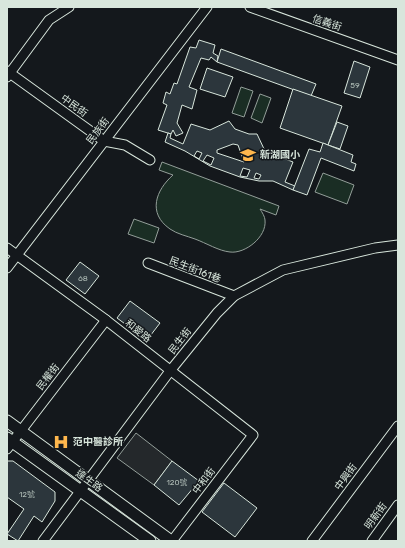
<svg xmlns="http://www.w3.org/2000/svg" width="405" height="548" font-family="Rubik,'Noto Sans TC',sans-serif">
	<rect width="100%" height="100%" fill="#14181c"/>
	<!-- green -->
	<g fill="#1a2d24" stroke="#939e99">
		<path d="M 241,87 L 253,91 L 244,117 L 232,113 Z"/>
		<path d="M 260,94 L 271,98 L 262,123 L 251,118 Z"/>
		<path d="M 162,162 L 279,206 L 276,215 L 260,209 C 262,212 265,217 265,220 C 267,237 245,254 230,252 C 219,251 206,243 195,239 C 187,236 177,234 170,229 C 147,213 156,190 173,175 L 159,170 Z"/>
		<path d="M 323,173 L 354,185 L 347,204 L 315,192 Z"/>
		<path d="M 134,219 L 159,228 L 154,243 L 128,234 Z"/>
	</g>
	<!-- parking -->
	<path fill="#24282b" stroke="#939e99" d="M 136,433 L 172,461 L 154,485 L 117,458 Z"/>
	<!-- building -->
	<g fill="#2c363c" stroke="#d8e6dc" fill-rule="evenodd">
		<path d="M 199,40 L 215,45 L 213,53 L 218,56 L 217,62 L 211,57 L 209,60 L 201,58 L 189,87 L 197,90 L 192,109 L 182,105 L 177,123 L 183,133 L 176,136 L 173,130 L 171,134 L 158,130 L 167,105 L 163,103 L 166,92 L 170,94 L 174,83 L 177,84 L 190,47 L 196,48 Z"/>
		<path d="M 221,49 L 316,84 L 311,96 L 217,62 Z"/>
		<path d="M 354,61 L 370,67 L 360,98 L 344,93 Z"/>
		<path d="M 207,68 L 233,77 L 225,97 L 200,89 Z"/>
		<path d="M 293,89 L 342,106 L 328,145 L 280,128 Z"/>
		<path d="M 229,121 L 235,129 L 249,134 L 257,134 L 265,151 L 293,162 L 285,182 L 295,186 L 293,190 L 273,181 L 259,181 L 240,177 L 210,166 L 185,151 L 165,142 L 168,133 L 171,134 L 170,138 L 183,144 L 191,124 L 210,130 ZM 233,144 L 238,145 L 244,162 L 217,153 L 217,150 ZM 197,151 L 202,153 L 199,159 L 194,156 ZM 207,155 L 214,158 L 211,165 L 203,161 ZM 243,168 L 250,170 L 247,177 L 240,176 ZM 256,173 L 261,175 L 259,179 L 254,178 Z"/>
		<path d="M 337,122 L 348,126 L 340,149 L 328,145 Z"/>
		<path d="M 323,143 L 353,155 L 351,162 L 356,164 L 354,171 L 321,158 L 307,195 L 293,190 L 309,149 L 320,152 Z"/>
		<path d="M 80,262 L 99,276 L 85,294 L 66,280 Z"/>
		<path d="M 130,301 L 160,323 L 147,340 L 117,318 Z"/>
		<path d="M 7,461 L 13,461 L 55,492 L 55,501 L 42,522 L 34,516 L 18,541 L 7,534 L 24,509 L 7,497 Z"/>
		<path d="M 172,461 L 199,481 L 179,505 L 154,485 Z"/>
		<path d="M 224,483 L 257,508 L 235,537 L 202,512 Z"/>
	</g>
	<g fill="none" stroke-linecap="round" stroke-linejoin="round">
		<defs>
			<g id="minor">
				<path d="M 250,7 L 398,60"/>
				<path d="M 7,71 L 104,141 L 125,145 L 150,160"/>
				<path d="M 7,77 L 49,20 L 69,7"/>
				<path d="M 7,248 L 106,320 L 253,435 L 172,541"/>
				<path d="M 148,263 L 234,296"/>
				<path d="M 7,268 L 207,7"/>
				<path d="M 7,449 L 106,320"/>
				<path d="M 43,541 L 170,371 L 217,313 L 234,296 L 283,270 L 375,248 L 398,245"/>
				<path d="M 312,541 L 398,426"/>
				<path d="M 372,541 L 398,505"/>
			</g>
			<g id="major">
				<path d="M 7,421 L 171,541"/>
				<path d="M 7,438 L 150,541"/>
			</g>
		</defs>
		<!-- minor casing -->
		<use href="#minor" stroke="#d8e6dc" stroke-width="11"/>
		<!-- major casing -->
		<use href="#major" stroke="#d8e6dc" stroke-width="13"/>
		<!-- minor -->
		<use href="#minor" stroke="#14181c" stroke-width="9"/>
		<!-- major -->
		<use href="#major" stroke="#14181c" stroke-width="11"/>
	</g>
	<!-- icons -->
	<defs>
		<symbol id="school-bare" viewBox="-9 -9 18 18"><path d="M0-5L7-2L0 1L-7-2ZM-4 1L0 2.5L4 1V4Q0 6-4 4Z" fill="#ffb74d" stroke="#14181c" stroke-width="2.5" paint-order="stroke"/></symbol>
		<symbol id="hospital-bare" viewBox="-9 -9 18 18"><path d="M-5-5h3v3.5h4V-5h3V5h-3V1.5h-4V5h-3Z" fill="#ffb74d" stroke="#14181c" stroke-width="2.5" paint-order="stroke"/></symbol>
	</defs>
	<g fill-rule="evenodd">
		<use href="#school-bare" x="237" y="144" width="22" height="22"/>
		<use href="#hospital-bare" x="50" y="431" width="22" height="22"/>
	</g>
	<g text-anchor="middle" dominant-baseline="central" stroke-width="3" stroke-linejoin="round" paint-order="stroke">
		<!-- number labels -->
		<g font-size="8" fill="#adbab4">
			<text x="355" y="85">59</text>
			<text x="83" y="278">68</text>
			<text x="177" y="482">120號</text>
			<text x="27" y="494">12號</text>
		</g>
		<!-- street labels -->
		<g font-size="10" fill="#d8e6dc" stroke="#14181c">
			<text transform="translate(327 23) rotate(18)">信義街</text>
			<text transform="translate(74 106) rotate(36)">中民街</text>
			<text transform="translate(98 131) rotate(-53)">民族街</text>
			<text transform="translate(195 270) rotate(21)">民生街161巷</text>
			<text transform="translate(138 331) rotate(39)">和愛路</text>
			<text transform="translate(180 341) rotate(-52)">民生街</text>
			<text transform="translate(48 377) rotate(-52)">民權街</text>
			<text transform="translate(346 477) rotate(-54)">中興街</text>
			<text transform="translate(89 481) rotate(36)">達生路</text>
			<text transform="translate(204 481) rotate(-53)">中和街</text>
			<text transform="translate(376 516) rotate(-54)">明新街</text>
		</g>
		<!-- poi labels -->
		<g font-size="10" font-weight="bold" fill="#d8e6dc" stroke="#14181c" text-anchor="start">
			<text x="260" y="155">新湖國小</text>
			<text x="73" y="442">范中醫診所</text>
		</g>
	</g>
	<!-- border -->
	<rect width="405" height="548" fill="none" stroke="#d8e6dc" stroke-width="16"/>
</svg>
